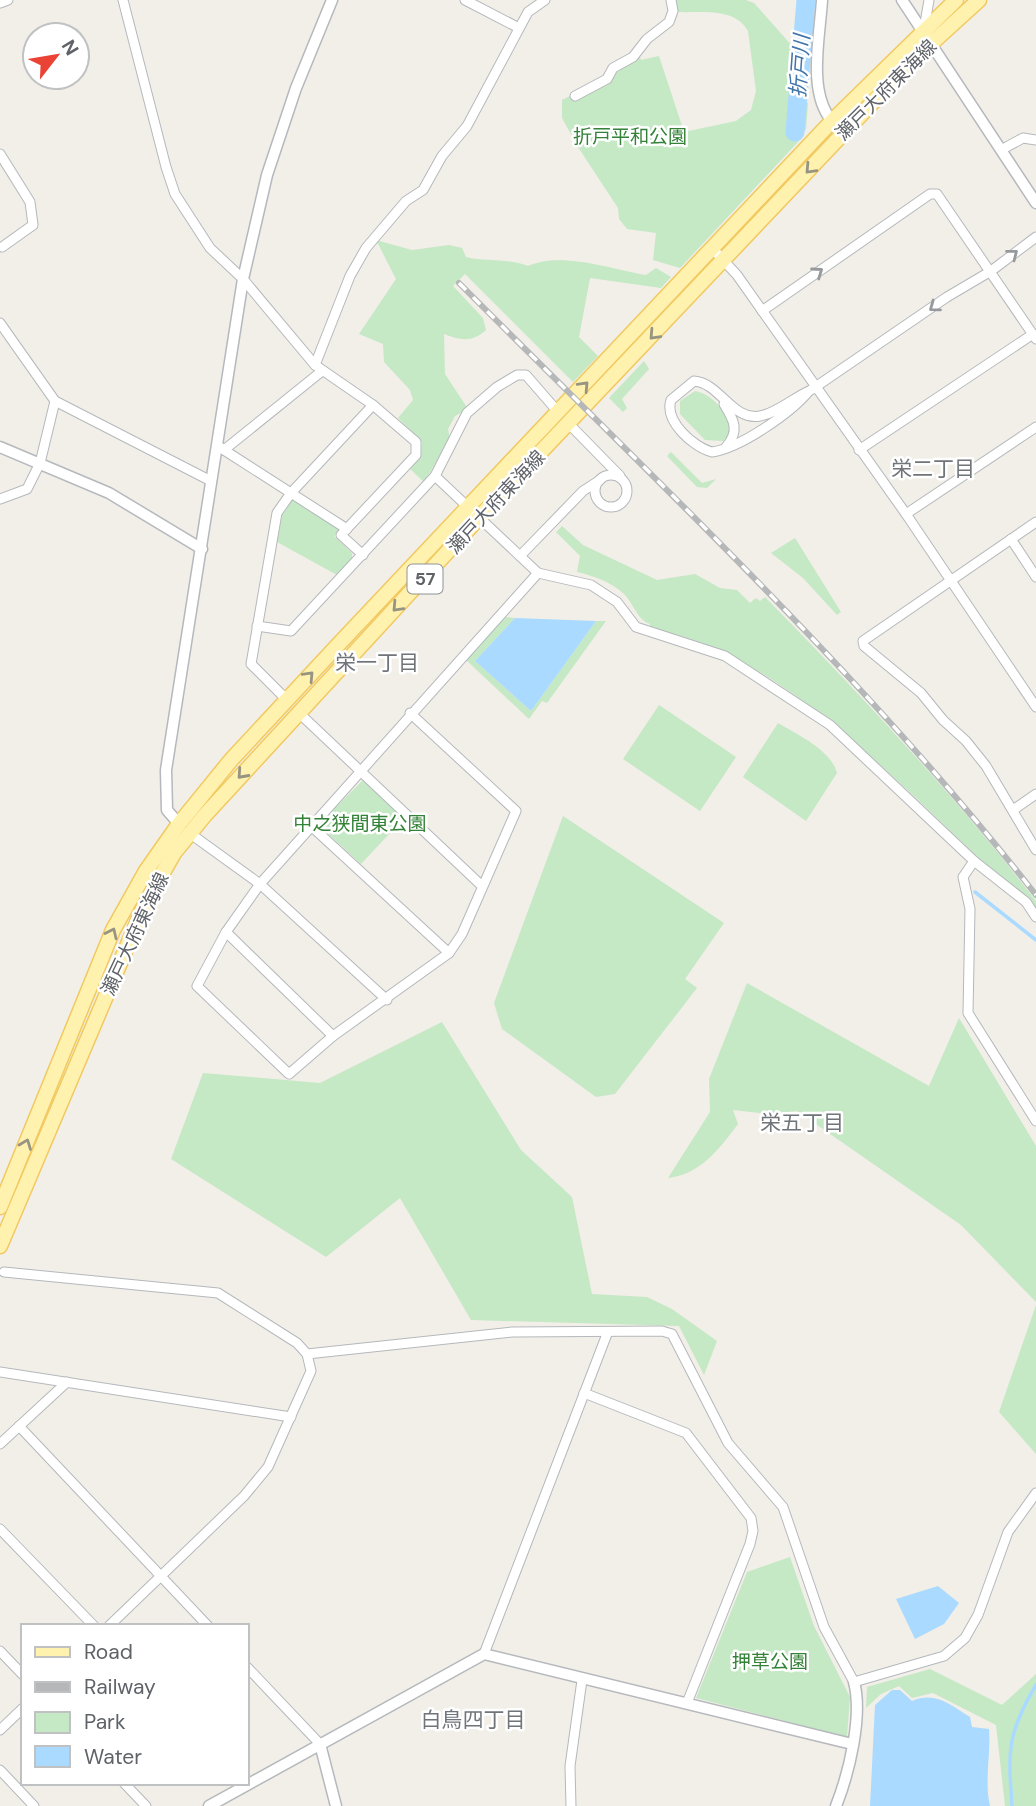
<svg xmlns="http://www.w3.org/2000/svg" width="1036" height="1806" font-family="'DM Sans','Noto Sans JP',sans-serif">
	<rect width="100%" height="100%" fill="#f1efe8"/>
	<!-- green -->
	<g fill="#c5e8c5">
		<path d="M 676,0 L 746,0 L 754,3 L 794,48 L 799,49 L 792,132 L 799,133 L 802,102 L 808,103 L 806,129 L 798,142 L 680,268 L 653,260 L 656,233 L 627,229 L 619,219 L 618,208 L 578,147 L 562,118 L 562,100 L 570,96 L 573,101 C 597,88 617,71 640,57 L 641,60 L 659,56 L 684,132 L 736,121 L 751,110 L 756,91 L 748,31 C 735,7 701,13 678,12 Z"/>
		<path d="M 376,240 L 412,250 L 449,245 L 462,248 L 466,257 C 487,262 508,258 528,266 C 561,251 611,269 646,275 L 656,268 L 671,277 L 661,288 L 590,278 L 579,337 L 598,356 L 573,382 L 465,274 L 453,286 L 483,318 L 486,330 C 472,343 460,340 444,334 L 445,374 L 468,409 L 455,416 L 448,429 L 450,439 L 424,482 L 410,469 L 421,457 L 422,442 L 398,418 L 413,400 L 410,390 L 384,362 L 383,344 L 359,334 L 396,279 Z"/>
		<path d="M 644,361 L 649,369 L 622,399 L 627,408 L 623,412 L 609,398 Z"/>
		<path d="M 695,391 C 713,394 730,415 731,433 L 723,441 L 705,440 L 680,414 L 680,401 Z"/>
		<path d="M 671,452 L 702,483 L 716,479 L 707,488 L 697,487 L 667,456 Z"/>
		<path d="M 294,497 L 341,528 L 334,536 L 352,553 L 352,559 L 337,575 L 277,542 L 282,516 Z"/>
		<path d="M 562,526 L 583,545 L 657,580 L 695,574 L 720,588 L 737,590 L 750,603 L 756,598 L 760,601 L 765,597 C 860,694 953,793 1036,901 L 1036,911 C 938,825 846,716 730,655 C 705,642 677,635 650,627 L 650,624 C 637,620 634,604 624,594 C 611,582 594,576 577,572 L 580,556 L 556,532 Z"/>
		<path d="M 795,538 L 841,612 L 837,615 L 803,578 L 771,553 Z"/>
		<path d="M 506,617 L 515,618 L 475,661 L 531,711 L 596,621 L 606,621 L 547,703 L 542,701 L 529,719 L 465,659 Z"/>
		<path d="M 659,705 L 736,757 L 700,811 L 623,759 Z"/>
		<path d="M 778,723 C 798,735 831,750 837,773 L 806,821 L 743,777 Z"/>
		<path d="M 362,781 L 367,781 L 404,818 L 361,864 L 321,827 L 321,822 Z"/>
		<path d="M 563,816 L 724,923 L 685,979 L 697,988 L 615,1094 L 596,1097 L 502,1029 L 494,1003 Z"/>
		<path d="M 747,983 L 929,1086 L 959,1018 L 1036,1146 L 1036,1302 L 961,1225 L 797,1111 L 768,1114 L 733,1110 L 738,1124 C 719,1149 701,1174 668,1178 L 710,1112 L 709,1079 Z"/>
		<path d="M 442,1022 L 521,1150 L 572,1197 L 592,1294 L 647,1297 L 672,1309 L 717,1341 L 704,1375 L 679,1326 L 471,1320 L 400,1198 L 326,1257 L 171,1159 L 203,1073 L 320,1083 Z"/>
		<path d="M 1036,1305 L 1036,1454 L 999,1412 Z"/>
		<path d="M 790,1557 L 814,1626 L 850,1697 L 847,1737 L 696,1698 L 747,1572 Z"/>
		<path d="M 930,1669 L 1002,1705 L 1036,1674 L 1036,1806 L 1005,1806 L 996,1725 L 933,1693 L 912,1698 L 899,1686 L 881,1694 L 866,1708 L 867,1687 Z"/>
	</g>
	<!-- water -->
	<g fill="#aadaff">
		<path d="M 515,618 L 596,621 L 531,711 L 475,661 Z"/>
		<path d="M 938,1586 L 959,1603 L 944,1624 L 915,1639 L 896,1599 Z"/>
		<path d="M 892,1690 L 900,1690 L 912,1701 C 936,1691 950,1705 970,1717 L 972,1727 L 989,1729 C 991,1756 984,1780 990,1806 L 870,1806 L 875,1705 Z"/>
	</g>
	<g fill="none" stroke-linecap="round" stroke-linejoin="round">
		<!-- stream -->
		<g stroke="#aadaff" stroke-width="3.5">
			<path d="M 975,892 L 1036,940"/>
			<path d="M 1012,1806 C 1008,1751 1007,1733 1036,1685"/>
		</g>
		<!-- river -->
		<path stroke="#aadaff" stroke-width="19" d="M 795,132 L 806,0"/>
		<defs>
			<g id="minor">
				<path d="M 123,0 L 166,167 L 175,194 L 210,248 L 243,279 L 315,365 L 373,405 L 416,442 L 416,455 L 341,535 L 363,555"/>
				<path d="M 465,0 L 519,28"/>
				<path d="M 0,3 L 8,0"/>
				<path d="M 924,29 L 929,0"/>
				<path d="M 575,96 L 607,79 L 613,68 L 633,57 L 647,39 L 669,22 L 673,11 L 671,0"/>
				<path d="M 1001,150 L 1023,138 L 1036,140"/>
				<path d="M 0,154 L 30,202 L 33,225 L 2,247"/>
				<path d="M 713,249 L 737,275 L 906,514 L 1036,707"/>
				<path d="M 762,311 L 930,194 L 937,194 L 1036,339"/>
				<path d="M 0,323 L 55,401 L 211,481"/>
				<path d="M 315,365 L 350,276 L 366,248 L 406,201 L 423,190 L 442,156 L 467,126 L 528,12 L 545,0"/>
				<path d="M 694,381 C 720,383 732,421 760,416 C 777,413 793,398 809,391 C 791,413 740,448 712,452 C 693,447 664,421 671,400 Z"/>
				<path d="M 811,390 L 947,297 L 991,271 L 1036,237"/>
				<path d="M 724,404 C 734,420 740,431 726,447"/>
				<path d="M 570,425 L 620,476"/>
				<path d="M 220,447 L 224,450 L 322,371"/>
				<path d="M 224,450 L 347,529"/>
				<path d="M 859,450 L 1033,334"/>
				<circle cx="611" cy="491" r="16"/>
				<path d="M 435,476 L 538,573 L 591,585 L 617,602 L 636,627 L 725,656 L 830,725 L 974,861 L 1026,902 L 1036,917"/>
				<path d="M 0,499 L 27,489 L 40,463 L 55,401"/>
				<path d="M 906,514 L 1036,427"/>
				<path d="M 1036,522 L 863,641 L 864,646 L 921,693 L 943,720 L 966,741 L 986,766 L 1036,850"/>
				<path d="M 1011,539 L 1036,577"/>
				<path d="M 520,556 L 583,491 L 600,480"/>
				<path d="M 257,626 L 291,631 L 435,476 L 467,413 L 497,387 L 517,375 L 526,375 L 559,413"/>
				<path d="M 287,700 L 251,664 L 277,513 L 291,493 L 373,405"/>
				<path d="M 298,712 L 482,886"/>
				<path d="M 410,713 L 516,811 L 462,934 L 449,953 L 333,1036 L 289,1074 L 197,986 L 226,932 L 260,884 L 538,573"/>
				<path d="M 1013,810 L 1036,794"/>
				<path d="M 310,825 L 449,953"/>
				<path d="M 188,832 L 260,884 L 387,1000"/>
				<path d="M 974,861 L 963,877 L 970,909 L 968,1013 L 1036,1121"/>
				<path d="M 226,932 L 333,1036"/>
				<path d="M 4,1272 L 218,1293 L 297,1343 L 307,1354 L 311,1371 L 268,1467 L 244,1496 L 109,1626"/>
				<path d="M 307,1354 L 512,1332 L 662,1331 L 672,1334 L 728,1443 L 783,1507 L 824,1627 L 854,1682 L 944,1656 L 965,1638 L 978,1615 L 1008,1532 L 1036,1493"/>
				<path d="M 0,1372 L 291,1417"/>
				<path d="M 584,1393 L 686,1433 L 751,1518 L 753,1531 L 750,1544 L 687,1703"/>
				<path d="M 19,1426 L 208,1626"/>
				<path d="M 0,1444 L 67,1382"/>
				<path d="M 0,1529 L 94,1626"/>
				<path d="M 0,1651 L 23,1675"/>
				<path d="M 484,1654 L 607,1334"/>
				<path d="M 247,1667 L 320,1744"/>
				<path d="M 0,1730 L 23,1708"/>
				<path d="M 0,1770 L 34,1806"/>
				<path d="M 124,1783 L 146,1806"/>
				<path d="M 571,1806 L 570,1766 L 582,1680"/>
			</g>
			<g id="tertiary">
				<path d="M 822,0 C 820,36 807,92 832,121"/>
				<path d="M 902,0 L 1036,203"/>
				<path d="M 0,447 L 109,493 L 202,549"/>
				<path d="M 179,824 L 167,810 L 166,770 L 243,279 L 267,175 L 296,88 L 332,0"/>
				<path d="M 320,1744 L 336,1806"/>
				<path d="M 209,1806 L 484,1654 L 852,1744"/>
				<path d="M 836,1806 C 849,1773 863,1716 854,1682"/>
			</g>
			<g id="primary">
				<path d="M 0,1207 L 113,930 L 146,871 L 179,824 L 231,760 L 337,646 L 832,121 L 956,0"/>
				<path d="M 0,1246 L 145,904 L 174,853 L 205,815 L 497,498 L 912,61 L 979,0"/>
			</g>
		</defs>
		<!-- minor casing -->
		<use href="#minor" stroke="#b5b8bc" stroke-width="11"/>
		<!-- tertiary casing -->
		<use href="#tertiary" stroke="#b5b8bc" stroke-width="13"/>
		<!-- primary casing -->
		<use href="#primary" stroke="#f2c960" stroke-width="17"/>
		<!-- minor -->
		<use href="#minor" stroke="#fff" stroke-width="9"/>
		<!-- tertiary -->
		<use href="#tertiary" stroke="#fff" stroke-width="10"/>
		<!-- primary -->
		<use href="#primary" stroke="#fff2af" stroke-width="14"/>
		<defs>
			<path id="rail" d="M 459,283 C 656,481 863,674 1036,895"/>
		</defs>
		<!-- rail casing -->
		<use href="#rail" stroke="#b6b7b8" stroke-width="6"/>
		<!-- rail -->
		<use href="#rail" stroke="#fff" stroke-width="3.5" stroke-dasharray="10" stroke-linecap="butt"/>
	</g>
	<!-- one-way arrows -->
	<defs><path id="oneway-chevron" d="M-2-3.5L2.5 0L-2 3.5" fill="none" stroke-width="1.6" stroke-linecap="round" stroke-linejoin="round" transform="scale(1.75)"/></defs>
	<g stroke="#979581">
		<use href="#oneway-chevron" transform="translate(810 169) rotate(133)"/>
		<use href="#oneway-chevron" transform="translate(654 335) rotate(133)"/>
		<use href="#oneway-chevron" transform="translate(584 386) rotate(-47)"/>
		<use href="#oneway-chevron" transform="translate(397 607) rotate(133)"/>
		<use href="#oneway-chevron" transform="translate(309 676) rotate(-47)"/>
		<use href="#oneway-chevron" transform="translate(242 774) rotate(132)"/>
		<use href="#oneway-chevron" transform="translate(112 933) rotate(-65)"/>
		<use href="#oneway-chevron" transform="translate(26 1144) rotate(-69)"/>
	</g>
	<g stroke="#979a9d">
		<use href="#oneway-chevron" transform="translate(1013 254) rotate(-38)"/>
		<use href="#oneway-chevron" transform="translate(818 272) rotate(-35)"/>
		<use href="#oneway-chevron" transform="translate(934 307) rotate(144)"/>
	</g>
	<g text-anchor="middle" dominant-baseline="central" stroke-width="5" stroke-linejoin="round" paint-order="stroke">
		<!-- shield labels -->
		<rect fill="#fff" stroke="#8f9295" stroke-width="2" x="407.5" y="564.5" width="35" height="29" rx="5"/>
		<g font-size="18" font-weight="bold" fill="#5f6368">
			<text x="425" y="579">57</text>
		</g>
		<!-- street labels -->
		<g font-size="19" fill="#5f6368" stroke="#fff">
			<text transform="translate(886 90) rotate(-45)">瀬戸大府東海線</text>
			<text transform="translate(496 502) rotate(-47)">瀬戸大府東海線</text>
			<text transform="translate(135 934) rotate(-65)">瀬戸大府東海線</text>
		</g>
		<!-- park labels -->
		<g font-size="19" fill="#348238" stroke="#fff">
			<text x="630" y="136">折戸平和公園</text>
			<text x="360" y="823">中之狭間東公園</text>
			<text x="770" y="1661">押草公園</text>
		</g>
		<!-- water labels -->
		<g font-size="21" font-style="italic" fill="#4174aa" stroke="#fff">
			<text transform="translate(800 66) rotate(-86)">折戸川</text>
		</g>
		<!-- neighbourhood labels -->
		<g font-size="21" fill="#70757a" stroke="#fff">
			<text x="933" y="469">栄二丁目</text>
			<text x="377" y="663">栄一丁目</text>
			<text x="802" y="1123">栄五丁目</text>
			<text x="473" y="1720">白鳥四丁目</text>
		</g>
	</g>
	<!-- legend -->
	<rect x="21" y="1624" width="228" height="161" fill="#ffffff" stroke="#bfc1c3" stroke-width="2"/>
	<rect x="35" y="1647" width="35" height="10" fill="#fff2af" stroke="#bfc1c3" stroke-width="2"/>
	<text x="84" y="1659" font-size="21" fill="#5f6368">Road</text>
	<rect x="35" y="1682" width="35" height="10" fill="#b6b7b8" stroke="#bfc1c3" stroke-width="2"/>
	<text x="84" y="1694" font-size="21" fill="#5f6368">Railway</text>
	<rect x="35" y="1712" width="35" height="21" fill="#c5e8c5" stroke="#bfc1c3" stroke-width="2"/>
	<text x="84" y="1729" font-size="21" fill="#5f6368">Park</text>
	<rect x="35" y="1746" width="35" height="21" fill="#aadaff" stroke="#bfc1c3" stroke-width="2"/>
	<text x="84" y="1764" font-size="21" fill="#5f6368">Water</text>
	<!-- north arrow -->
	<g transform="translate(56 56) rotate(59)"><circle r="33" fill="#ffffff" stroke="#bfc1c3" stroke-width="2"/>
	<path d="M0-5L12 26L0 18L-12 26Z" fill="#ea4335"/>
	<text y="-10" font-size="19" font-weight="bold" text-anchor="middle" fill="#5f6368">N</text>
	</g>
</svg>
